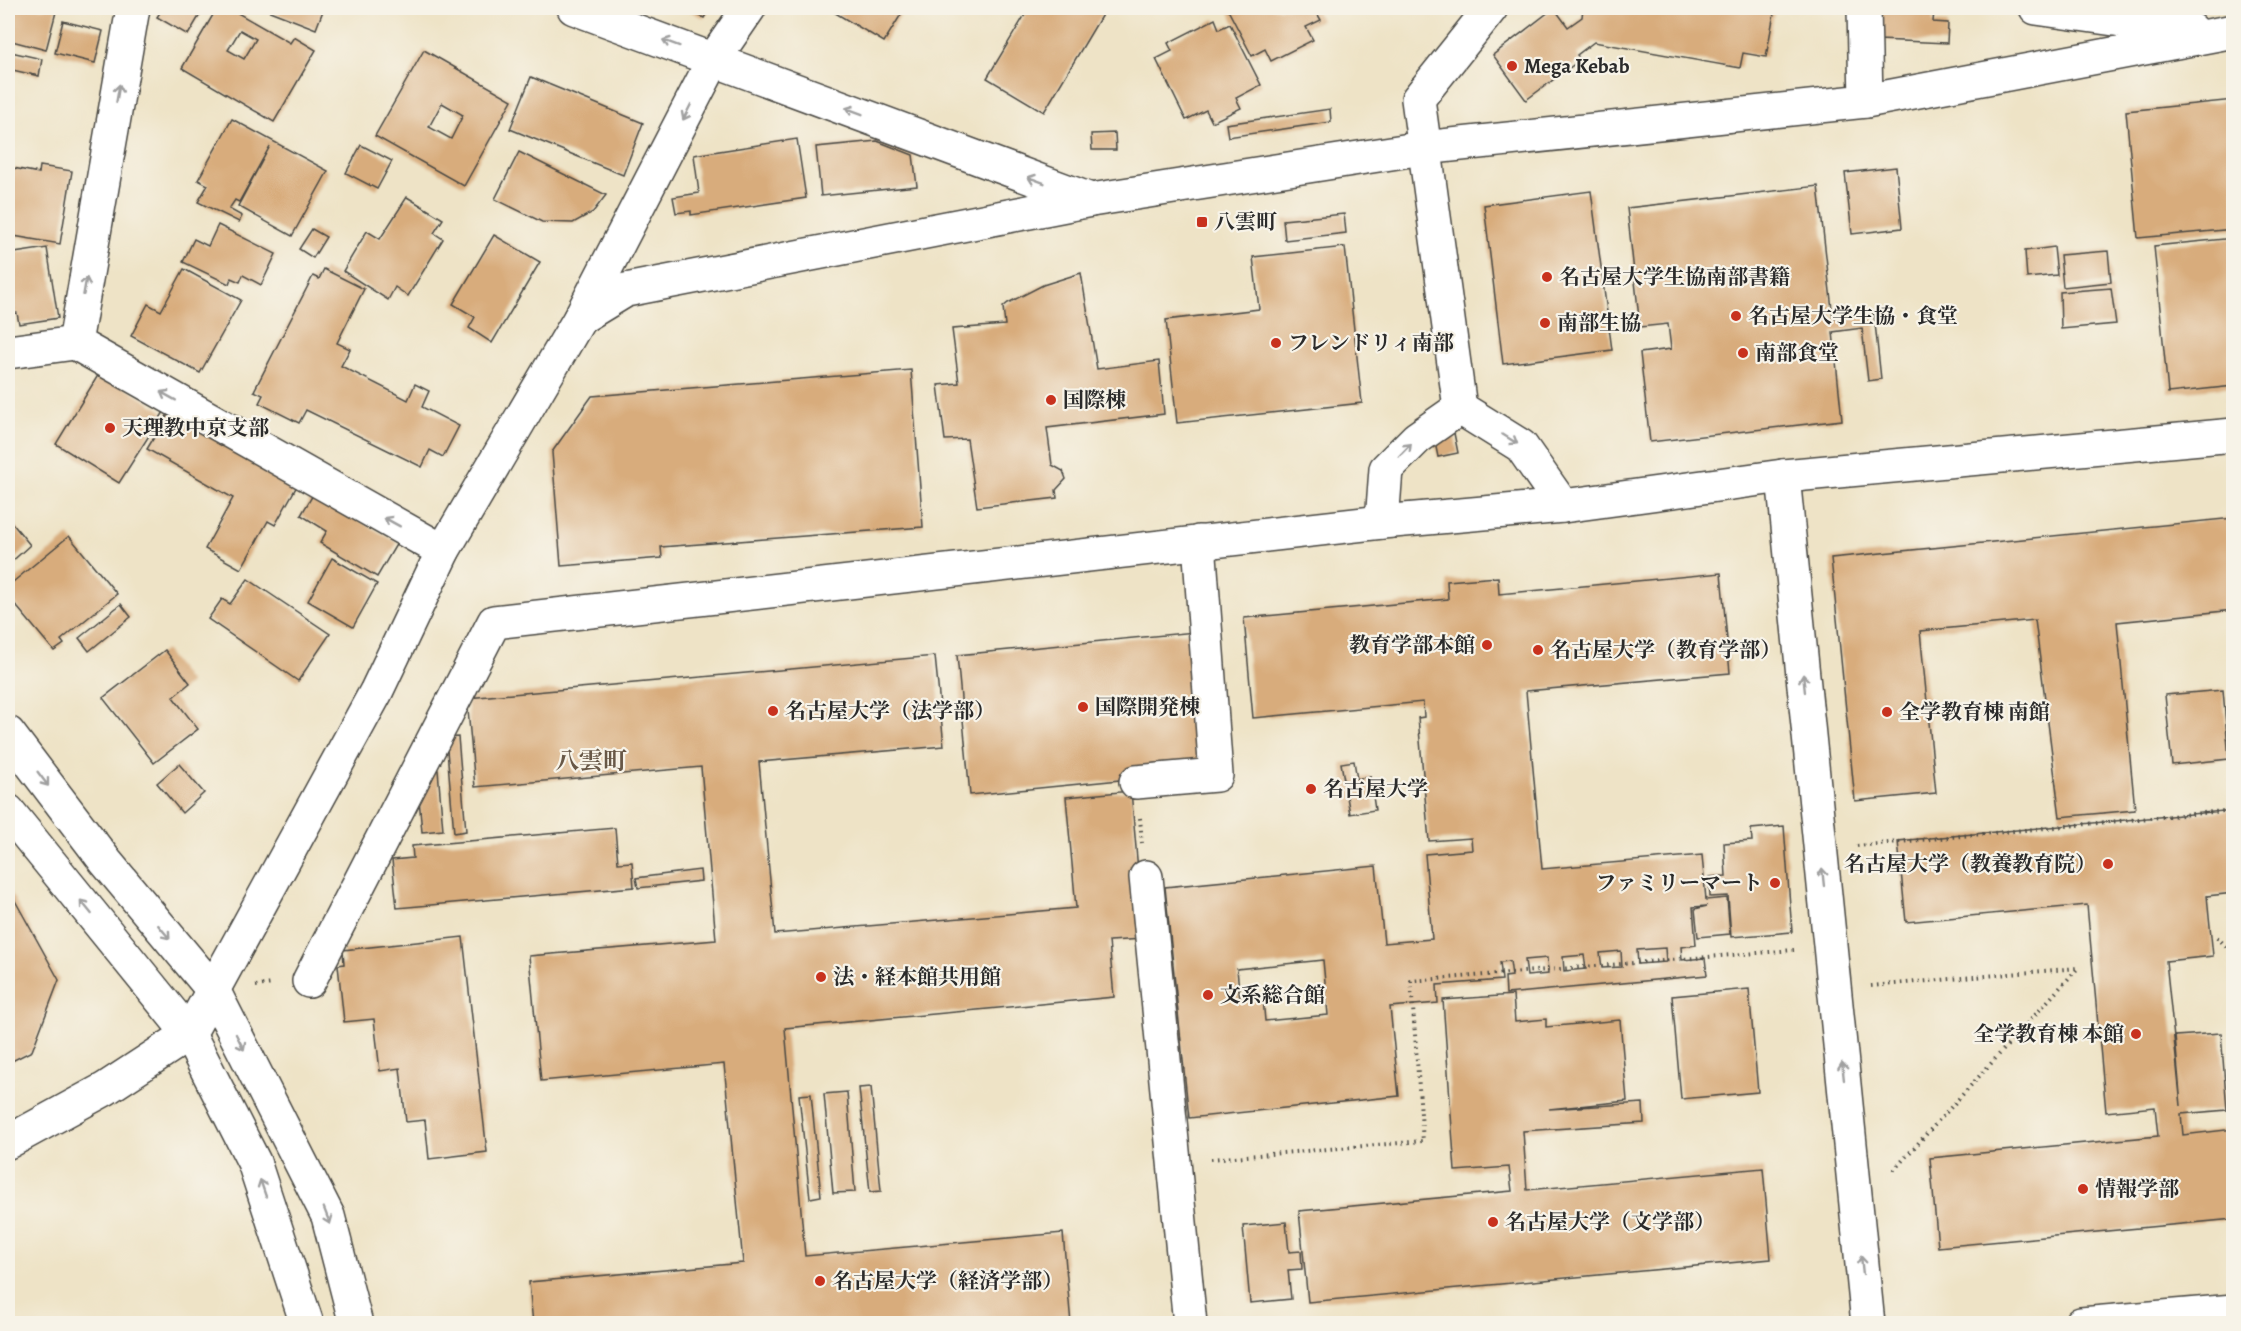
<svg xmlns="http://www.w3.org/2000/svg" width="2241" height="1331" font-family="Alegreya,'Noto Serif JP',serif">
	<rect width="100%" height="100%" fill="#f7f3e8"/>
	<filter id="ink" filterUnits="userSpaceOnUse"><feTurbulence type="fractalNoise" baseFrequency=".0167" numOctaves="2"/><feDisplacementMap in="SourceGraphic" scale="12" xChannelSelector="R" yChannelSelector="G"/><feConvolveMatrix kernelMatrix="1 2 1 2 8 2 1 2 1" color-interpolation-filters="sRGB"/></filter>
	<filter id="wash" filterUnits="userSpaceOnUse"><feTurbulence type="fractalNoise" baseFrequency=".008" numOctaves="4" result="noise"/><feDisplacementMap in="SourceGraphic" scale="24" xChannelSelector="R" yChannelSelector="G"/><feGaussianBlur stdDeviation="1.35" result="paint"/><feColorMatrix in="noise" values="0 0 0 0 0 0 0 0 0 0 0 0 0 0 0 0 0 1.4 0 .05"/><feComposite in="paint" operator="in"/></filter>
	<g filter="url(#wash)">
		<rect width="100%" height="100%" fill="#eee3c6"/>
		<g id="blocks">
			<!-- building -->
			<g fill="#d8ac7c" fill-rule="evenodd">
				<path d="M 8,8 L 57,8 L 46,50 L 8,40 Z"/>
				<path d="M 163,8 L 204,8 L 188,35 L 157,17 Z"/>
				<path d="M 217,8 L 229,8 L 290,43 L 294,37 L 316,50 L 274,122 L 182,68 ZM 240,30 L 256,39 L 244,59 L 228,50 Z"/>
				<path d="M 262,8 L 324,8 L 316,29 Z"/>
				<path d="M 684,8 L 710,8 L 704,18 Z"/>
				<path d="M 834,8 L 905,8 L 884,42 L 832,11 Z"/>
				<path d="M 1029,8 L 1106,8 L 1044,112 L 987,78 Z"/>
				<path d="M 1227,8 L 1314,8 L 1321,20 L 1306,27 L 1313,40 L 1271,61 L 1265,49 L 1252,56 Z"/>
				<path d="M 1554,8 L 1568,27 L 1582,17 L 1583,8 L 1775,8 L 1766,57 L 1743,53 L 1740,68 L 1594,42 L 1577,55 L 1580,60 L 1526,100 L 1493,55 Z"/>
				<path d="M 1881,8 L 1934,11 L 1933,22 L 1948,23 L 1947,43 L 1879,40 Z"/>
				<path d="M 1215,19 L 1219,29 L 1230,24 L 1261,85 L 1236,98 L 1241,108 L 1212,122 L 1206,110 L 1186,120 L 1156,59 L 1172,51 L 1168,43 Z"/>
				<path d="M 63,21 L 103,31 L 95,63 L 55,53 Z"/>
				<path d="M 424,50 L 512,100 L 464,186 L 375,136 ZM 442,103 L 463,115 L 451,139 L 429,127 Z"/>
				<path d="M 11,52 L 42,59 L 39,76 L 8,69 Z"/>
				<path d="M 531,77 L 643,123 L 623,175 L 510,129 Z"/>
				<path d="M 2234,100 L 2234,229 L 2138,238 L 2126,111 Z"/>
				<path d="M 1330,109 L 1331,122 L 1228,137 L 1226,124 Z"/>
				<path d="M 232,119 L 328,171 L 292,236 L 238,206 L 270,146 L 239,202 L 235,200 L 229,209 L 242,216 L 239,222 L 198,202 L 208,185 L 198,180 Z"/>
				<path d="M 1115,133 L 1116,150 L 1092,150 L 1091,134 Z"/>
				<path d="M 797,139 L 806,198 L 691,215 L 691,211 L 676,213 L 673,197 L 699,193 L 694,155 Z"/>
				<path d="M 877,141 L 913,155 L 917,186 L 821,196 L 816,147 Z"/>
				<path d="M 361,145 L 392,161 L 377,189 L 346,173 Z"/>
				<path d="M 519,152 L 606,195 L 593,212 L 573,223 L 542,222 L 495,199 Z"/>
				<path d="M 40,166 L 72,171 L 60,244 L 8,235 L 8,167 L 39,173 Z"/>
				<path d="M 1896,167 L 1902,228 L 1852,234 L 1845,173 Z"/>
				<path d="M 1818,186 L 1833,318 L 1874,314 L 1881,379 L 1868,381 L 1862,328 L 1833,332 L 1842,420 L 1650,442 L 1640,353 L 1671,349 L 1668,324 L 1640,327 L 1627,208 Z"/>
				<path d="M 1591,191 L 1612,350 L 1503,364 L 1484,205 Z"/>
				<path d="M 407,197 L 443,219 L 434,233 L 443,239 L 408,296 L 395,287 L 388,300 L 343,271 L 367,231 L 380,239 Z"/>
				<path d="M 1344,214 L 1346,233 L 1285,240 L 1283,220 Z"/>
				<path d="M 218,225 L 276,254 L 261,285 L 243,275 L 240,282 L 231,278 L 229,284 L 183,262 L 194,239 L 208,246 Z"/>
				<path d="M 312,229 L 326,237 L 313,258 L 299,249 Z"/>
				<path d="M 494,235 L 540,262 L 492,343 L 469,328 L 475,317 L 453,304 Z"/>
				<path d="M 2234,238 L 2234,386 L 2168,393 L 2154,246 Z"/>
				<path d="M 1345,247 L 1362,403 L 1177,423 L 1166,320 L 1259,309 L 1253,257 Z"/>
				<path d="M 2054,247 L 2057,275 L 2027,278 L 2025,251 Z"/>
				<path d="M 47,248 L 58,318 L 19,324 L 17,313 L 8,314 L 8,254 Z"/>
				<path d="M 2108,251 L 2111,282 L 2063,287 L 2060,255 Z"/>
				<path d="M 184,269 L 241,300 L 200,373 L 131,336 L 148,304 L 161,311 Z"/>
				<path d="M 324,269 L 364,289 L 337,343 L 350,349 L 341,366 L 408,400 L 415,384 L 429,391 L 422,407 L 459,426 L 443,457 L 430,450 L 422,467 L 306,410 L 299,423 L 259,403 L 263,395 L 254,391 L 313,276 L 319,279 Z"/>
				<path d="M 1081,273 L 1097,369 L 1159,361 L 1164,414 L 1047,428 L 1052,465 L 1063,471 L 1066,479 L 1056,490 L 1057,498 L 977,507 L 967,439 L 945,440 L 938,385 L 959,383 L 952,329 L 1005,325 L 1003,307 L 1008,303 L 1043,285 Z"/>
				<path d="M 2111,288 L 2116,324 L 2061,329 L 2060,292 Z"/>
				<path d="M 911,370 L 923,527 L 661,547 L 662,558 L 561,566 L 552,452 L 592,396 Z"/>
				<path d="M 100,372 L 164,412 L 119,483 L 56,444 Z"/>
				<path d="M 170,411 L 298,484 L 275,525 L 268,521 L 241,569 L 205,549 L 233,498 L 147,449 Z"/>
				<path d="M 1453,428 L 1458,453 L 1438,457 L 1433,432 Z"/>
				<path d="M 314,493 L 397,543 L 377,577 L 320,543 L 327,531 L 301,515 Z"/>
				<path d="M 8,518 L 30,545 L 8,565 Z"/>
				<path d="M 2234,518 L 2234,610 L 2117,622 L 2135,810 L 2060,817 L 2035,620 L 1920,631 L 1936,793 L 1855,801 L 1831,558 Z"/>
				<path d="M 69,536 L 117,594 L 61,640 L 64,644 L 54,651 L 13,602 L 8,606 L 8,586 Z"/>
				<path d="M 332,558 L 377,584 L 353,627 L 308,601 Z"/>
				<path d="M 1721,573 L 1730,673 L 1526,691 L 1542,869 L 1702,855 L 1706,900 L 1727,898 L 1730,934 L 1698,937 L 1695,909 L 1707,906 L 1693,907 L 1696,945 L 1681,947 L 1682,960 L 1705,958 L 1707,975 L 1506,994 L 1505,977 L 1512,976 L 1510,961 L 1500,962 L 1502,980 L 1437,985 L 1438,1003 L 1390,1007 L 1399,1096 L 1189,1118 L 1165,887 L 1376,866 L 1384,943 L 1432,939 L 1425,854 L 1472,850 L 1471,838 L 1429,841 L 1418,718 L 1424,717 L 1423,702 L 1253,718 L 1244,618 L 1448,599 L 1447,581 L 1498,577 L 1499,594 ZM 1665,948 L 1666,962 L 1638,964 L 1637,950 ZM 1621,951 L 1622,967 L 1602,968 L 1600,953 ZM 1584,955 L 1586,969 L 1564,971 L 1563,957 ZM 1547,958 L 1548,974 L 1527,976 L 1525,960 ZM 1323,960 L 1328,1015 L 1265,1021 L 1263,998 L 1240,1000 L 1237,969 Z"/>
				<path d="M 248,579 L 330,634 L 298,681 L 208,619 L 222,599 L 230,604 Z"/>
				<path d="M 121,604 L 131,617 L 89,651 L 79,638 Z"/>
				<path d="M 1195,632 L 1210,771 L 970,795 L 957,655 Z"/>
				<path d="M 165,650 L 190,683 L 173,697 L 198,729 L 154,763 L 103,698 Z"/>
				<path d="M 935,656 L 944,746 L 759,762 L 775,934 L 1076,908 L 1066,797 L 1131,791 L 1144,939 L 1109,941 L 1114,997 L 785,1028 L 805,1256 L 1063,1233 L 1071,1324 L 533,1324 L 529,1282 L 743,1263 L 724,1064 L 541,1081 L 529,956 L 716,940 L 701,767 L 475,787 L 467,698 Z"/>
				<path d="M 2223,690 L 2229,759 L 2172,765 L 2165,695 Z"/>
				<path d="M 458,737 L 466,831 L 454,833 L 446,738 Z"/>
				<path d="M 1354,761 L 1357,779 L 1370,776 L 1375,810 L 1350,814 L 1341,763 Z"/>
				<path d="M 179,764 L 204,793 L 182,813 L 157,783 Z"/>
				<path d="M 438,770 L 443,830 L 422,832 L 418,787 L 424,772 Z"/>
				<path d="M 2234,810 L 2234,893 L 2207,896 L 2213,956 L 2166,961 L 2181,1106 L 2175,1036 L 2221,1033 L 2227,1110 L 2181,1114 L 2183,1135 L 2234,1129 L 2234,1219 L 1938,1247 L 1930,1158 L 2158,1136 L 2155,1107 L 2106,1112 L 2087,905 L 1906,922 L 1898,841 Z"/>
				<path d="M 1784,826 L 1792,932 L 1731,937 L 1728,896 L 1710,897 L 1709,877 L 1726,876 L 1724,843 L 1752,841 L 1751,829 Z"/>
				<path d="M 615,828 L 618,863 L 632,862 L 634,887 L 397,908 L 392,860 L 413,858 L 412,846 Z"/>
				<path d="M 700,870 L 701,881 L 638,888 L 636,878 Z"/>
				<path d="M 8,888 L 59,980 L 32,1051 L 8,1063 Z"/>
				<path d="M 463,937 L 487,1152 L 429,1159 L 425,1120 L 406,1122 L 400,1068 L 380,1071 L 374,1019 L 344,1022 L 338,965 L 344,964 L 343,950 Z"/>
				<path d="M 1749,989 L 1758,1092 L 1681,1099 L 1672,996 Z"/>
				<path d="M 1513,995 L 1515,1022 L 1546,1019 L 1546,1027 L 1620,1020 L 1627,1101 L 1549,1109 L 1643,1103 L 1644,1123 L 1523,1131 L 1527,1190 L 1763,1168 L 1771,1259 L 1308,1302 L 1299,1211 L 1512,1191 L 1509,1167 L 1455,1171 L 1443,1000 Z"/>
				<path d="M 871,1087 L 881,1191 L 870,1192 L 859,1088 Z"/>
				<path d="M 847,1092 L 855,1192 L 833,1193 L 824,1094 Z"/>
				<path d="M 811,1094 L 821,1196 L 810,1198 L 799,1095 Z"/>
				<path d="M 1286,1222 L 1289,1252 L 1301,1251 L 1302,1269 L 1288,1270 L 1291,1299 L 1250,1303 L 1243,1226 Z"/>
			</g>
		</g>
	</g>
	<g filter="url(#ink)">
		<use href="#blocks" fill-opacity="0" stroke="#484742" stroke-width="1.5"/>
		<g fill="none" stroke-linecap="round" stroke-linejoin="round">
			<defs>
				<g id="minor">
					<path d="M 574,8 L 1091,200"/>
					<path d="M 1864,8 L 1866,101"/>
					<path d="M 2036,8 L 2192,30"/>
					<path d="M 580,318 L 714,59 L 749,8"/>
					<path d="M 75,343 L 133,8"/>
					<path d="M 8,352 L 75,343 L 443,551"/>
					<path d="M 1460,408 L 1418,99 L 1491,8"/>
					<path d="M 1460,408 L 1521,446 L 1563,506"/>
					<path d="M 1783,476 L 1868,1324"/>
					<path d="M 1382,522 L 1386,469 L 1417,438 L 1460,408"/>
					<path d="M 8,733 L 106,862 L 213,990 L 328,1216 L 356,1324"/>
					<path d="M 1136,782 L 1216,775 L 1199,542"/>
					<path d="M 8,811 L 189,1034 L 254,1162 L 307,1324"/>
					<path d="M 1146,877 L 1190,1324"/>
					<path d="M 309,981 L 494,622 L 1382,522 L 1563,506 L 1783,476 L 2234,435"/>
					<path d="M 8,1142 L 105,1089 L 189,1034 L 376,692 L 443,551 L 580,318 L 626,290 L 1091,200 L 1423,148 L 1866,101 L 2234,31"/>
					<path d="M 2081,1324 L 2234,1311"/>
				</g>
			</defs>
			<!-- minor casing -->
			<use href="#minor" stroke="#484742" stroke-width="36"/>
			<!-- path -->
			<g stroke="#484742" stroke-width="4" stroke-dasharray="1.5 4.5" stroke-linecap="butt">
				<path d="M 1140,818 L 1142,843"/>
				<path d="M 1857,846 L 2234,810"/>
				<path d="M 2217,937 L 2234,955"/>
				<path d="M 256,986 L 273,984"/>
				<path d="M 1871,986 L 2078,968 L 1891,1173"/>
				<path d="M 1211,1159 L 1423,1141 L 1411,981 L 1794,950"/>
			</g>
			<!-- minor -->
			<use href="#minor" stroke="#fff" stroke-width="33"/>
		</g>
		<!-- one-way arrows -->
		<defs><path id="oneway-shaft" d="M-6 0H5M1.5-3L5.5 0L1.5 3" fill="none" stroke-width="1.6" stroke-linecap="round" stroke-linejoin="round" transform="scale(1.5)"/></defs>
		<g stroke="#a0a0a0">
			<use href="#oneway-shaft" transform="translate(671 43) rotate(-160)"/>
			<use href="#oneway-shaft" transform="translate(118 93) rotate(-80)"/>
			<use href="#oneway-shaft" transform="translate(854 111) rotate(-159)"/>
			<use href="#oneway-shaft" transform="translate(687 112) rotate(117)"/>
			<use href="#oneway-shaft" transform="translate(1036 180) rotate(-159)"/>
			<use href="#oneway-shaft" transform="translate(85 286) rotate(-80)"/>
			<use href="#oneway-shaft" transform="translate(168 396) rotate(-151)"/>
			<use href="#oneway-shaft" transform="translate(1510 439) rotate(32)"/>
			<use href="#oneway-shaft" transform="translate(1405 450) rotate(-46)"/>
			<use href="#oneway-shaft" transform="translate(392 522) rotate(-151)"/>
			<use href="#oneway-shaft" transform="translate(1804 683) rotate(-96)"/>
			<use href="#oneway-shaft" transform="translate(43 779) rotate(53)"/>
			<use href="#oneway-shaft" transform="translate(1823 877) rotate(-96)"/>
			<use href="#oneway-shaft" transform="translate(86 907) rotate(-129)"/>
			<use href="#oneway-shaft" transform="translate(164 932) rotate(50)"/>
			<use href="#oneway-shaft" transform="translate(240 1042) rotate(63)"/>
			<use href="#oneway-shaft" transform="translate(1843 1071) rotate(-96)"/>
			<use href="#oneway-shaft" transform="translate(263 1188) rotate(-109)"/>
			<use href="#oneway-shaft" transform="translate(327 1216) rotate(69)"/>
			<use href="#oneway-shaft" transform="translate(1862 1265) rotate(-96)"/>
		</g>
	</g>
	<!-- markers -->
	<g fill="#c8321e" stroke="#f7f3e8" stroke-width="2">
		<circle cx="1512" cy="66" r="6"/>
		<rect x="1196" y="216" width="12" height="12" rx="3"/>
		<circle cx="1547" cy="277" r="6"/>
		<circle cx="1736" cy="316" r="6"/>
		<circle cx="1545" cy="323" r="6"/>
		<circle cx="1276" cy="343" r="6"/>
		<circle cx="1743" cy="353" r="6"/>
		<circle cx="1051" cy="400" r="6"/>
		<circle cx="110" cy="428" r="6"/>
		<circle cx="1487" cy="645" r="6"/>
		<circle cx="1538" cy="650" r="6"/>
		<circle cx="1083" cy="707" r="6"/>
		<circle cx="773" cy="711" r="6"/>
		<circle cx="1887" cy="712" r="6"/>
		<circle cx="1311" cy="789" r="6"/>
		<circle cx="2108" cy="864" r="6"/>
		<circle cx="1775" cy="883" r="6"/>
		<circle cx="821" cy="977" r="6"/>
		<circle cx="1208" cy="995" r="6"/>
		<circle cx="2136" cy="1034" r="6"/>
		<circle cx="2083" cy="1189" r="6"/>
		<circle cx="1493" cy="1222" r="6"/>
		<circle cx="820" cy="1281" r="6"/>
	</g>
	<g text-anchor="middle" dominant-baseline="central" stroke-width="4.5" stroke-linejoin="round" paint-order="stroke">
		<!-- poi labels -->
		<g font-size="21" font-weight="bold" fill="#2b2b2b" stroke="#f7f3e8" text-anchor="start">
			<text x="1524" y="66">Mega Kebab</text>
			<text x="1214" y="222">八雲町</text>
			<text x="1559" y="277">名古屋大学生協南部書籍</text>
			<text x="1748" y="316">名古屋大学生協・食堂</text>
			<text x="1557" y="323">南部生協</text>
			<text x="1288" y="343">フレンドリィ南部</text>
			<text x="1755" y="353">南部食堂</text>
			<text x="1063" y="400">国際棟</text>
			<text x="122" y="428">天理教中京支部</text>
			<text x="1475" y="645" text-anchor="end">教育学部本館</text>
			<text x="1550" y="650">名古屋大学（教育学部）</text>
			<text x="1095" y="707">国際開発棟</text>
			<text x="785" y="711">名古屋大学（法学部）</text>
			<text x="1899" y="712">全学教育棟 南館</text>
			<text x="1323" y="789">名古屋大学</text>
			<text x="2096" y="864" text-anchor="end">名古屋大学（教養教育院）</text>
			<text x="1763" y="883" text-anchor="end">ファミリーマート</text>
			<text x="833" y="977">法・経本館共用館</text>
			<text x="1220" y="995">文系総合館</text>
			<text x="2124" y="1034" text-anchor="end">全学教育棟 本館</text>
			<text x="2095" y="1189">情報学部</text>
			<text x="1505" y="1222">名古屋大学（文学部）</text>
			<text x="832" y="1281">名古屋大学（経済学部）</text>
		</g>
		<!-- quarter labels -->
		<g font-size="24" font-weight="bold" fill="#685847" stroke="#f7f3e8">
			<text x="591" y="761">八雲町</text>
		</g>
	</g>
	<!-- margin -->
	<rect width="2241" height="1331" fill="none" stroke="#f7f3e8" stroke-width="30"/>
</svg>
